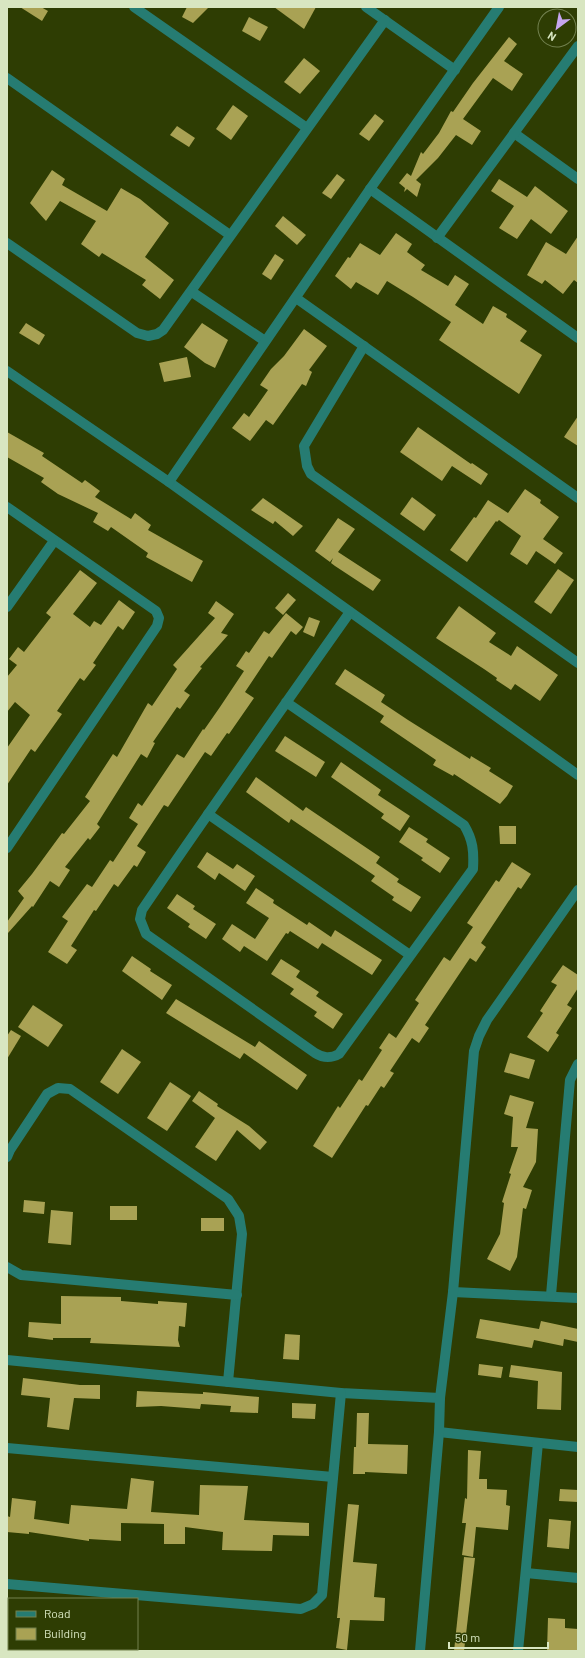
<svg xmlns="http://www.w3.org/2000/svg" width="585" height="1658" font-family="Barlow,sans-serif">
	<rect width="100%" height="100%" fill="#2e3d03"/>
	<!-- building -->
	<g fill="#a9a254">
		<path d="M 20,7 L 41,7 L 48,11 L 42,21 Z"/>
		<path d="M 187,7 L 209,7 L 193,23 L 182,17 Z"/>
		<path d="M 274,7 L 316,7 L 304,29 Z"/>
		<path d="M 249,17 L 268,27 L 260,41 L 242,31 Z"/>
		<path d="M 509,37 L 517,44 L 504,61 L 523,74 L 512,91 L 493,78 L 463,119 L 481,131 L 472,145 L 456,135 L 438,158 L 416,180 L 421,184 L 417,197 L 407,189 L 404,192 L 405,188 L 399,183 L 407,173 L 411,176 L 421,152 L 423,154 L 439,133 L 451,111 L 453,112 L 473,83 Z"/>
		<path d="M 304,58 L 320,71 L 300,94 L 284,82 Z"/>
		<path d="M 233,105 L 248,116 L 231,140 L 216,129 Z"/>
		<path d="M 375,114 L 384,121 L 369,141 L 359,134 Z"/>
		<path d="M 177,126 L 195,138 L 189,147 L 170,135 Z"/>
		<path d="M 52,170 L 65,179 L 62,185 L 107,211 L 121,188 L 140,199 L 169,223 L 145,257 L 174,280 L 160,299 L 142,285 L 146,280 L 102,253 L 99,257 L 81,244 L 96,221 L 60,201 L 46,221 L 30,203 Z"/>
		<path d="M 337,174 L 345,180 L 331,199 L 322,193 Z"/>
		<path d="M 499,179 L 527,197 L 535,186 L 568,211 L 551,234 L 531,219 L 517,239 L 499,228 L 514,206 L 491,191 Z"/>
		<path d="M 283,216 L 306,235 L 297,245 L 275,226 Z"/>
		<path d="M 396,233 L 412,244 L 407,252 L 425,265 L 421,270 L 448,286 L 455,275 L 469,284 L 455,305 L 483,324 L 493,306 L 507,314 L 506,317 L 527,331 L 520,341 L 542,355 L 519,394 L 439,340 L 451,322 L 413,297 L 387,281 L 378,295 L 356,282 L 351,289 L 335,276 L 348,257 L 350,258 L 360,243 L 380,255 Z"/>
		<path d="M 578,236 L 578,283 L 574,280 L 563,294 L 545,280 L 542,284 L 527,275 L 546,242 L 566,254 Z"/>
		<path d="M 275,254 L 284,260 L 271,280 L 262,274 Z"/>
		<path d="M 26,323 L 45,335 L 39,345 L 19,333 Z"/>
		<path d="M 202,323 L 228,340 L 215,368 L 205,363 L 184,347 Z"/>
		<path d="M 304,329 L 327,346 L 309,370 L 312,372 L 306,386 L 302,384 L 273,425 L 266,420 L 250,441 L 232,428 L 244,413 L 249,417 L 268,390 L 260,385 L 271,369 L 284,356 Z"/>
		<path d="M 187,357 L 191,377 L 164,382 L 159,363 Z"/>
		<path d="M 578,416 L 578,446 L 564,437 Z"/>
		<path d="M 418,427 L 471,464 L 472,463 L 488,474 L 481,485 L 452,466 L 442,481 L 400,452 Z"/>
		<path d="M 7,432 L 44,453 L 42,456 L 82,483 L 85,480 L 100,491 L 95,497 L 131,519 L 135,513 L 151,525 L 148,530 L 203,561 L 192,582 L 146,557 L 148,553 L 111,527 L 108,531 L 93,522 L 98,513 L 58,494 L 41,482 L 44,478 L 7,457 Z"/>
		<path d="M 525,489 L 541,500 L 540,503 L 559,517 L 543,539 L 563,553 L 555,564 L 536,551 L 527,565 L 510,554 L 521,536 L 499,520 L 497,522 L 496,521 L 467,562 L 450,550 L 474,517 L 476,518 L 488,500 L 508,513 Z"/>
		<path d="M 412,497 L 436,515 L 424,531 L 400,514 Z"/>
		<path d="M 263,498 L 303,526 L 293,536 L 275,521 L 273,524 L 251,510 Z"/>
		<path d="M 338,518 L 355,529 L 338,552 L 381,580 L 373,591 L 335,566 L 331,563 L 333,558 L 330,562 L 315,551 Z"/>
		<path d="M 558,569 L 574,580 L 551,614 L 534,602 Z"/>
		<path d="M 80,570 L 97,583 L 73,614 L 90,627 L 94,621 L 101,625 L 119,600 L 135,612 L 123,630 L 118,626 L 93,663 L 96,665 L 84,681 L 80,678 L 57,711 L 62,714 L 35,752 L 31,749 L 7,785 L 7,748 L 30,715 L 15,702 L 7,712 L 7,677 L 17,665 L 9,659 L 18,647 L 24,652 L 51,617 L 46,613 Z"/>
		<path d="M 288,593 L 296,600 L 283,615 L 275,608 Z"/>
		<path d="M 216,601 L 234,614 L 221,633 L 228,635 L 200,667 L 202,668 L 184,691 L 190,695 L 180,709 L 177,707 L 153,742 L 155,743 L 147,758 L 141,754 L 97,824 L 100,827 L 90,840 L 88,838 L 65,867 L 70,870 L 59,887 L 50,881 L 33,907 L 32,906 L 8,933 L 7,922 L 24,898 L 18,891 L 32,874 L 62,833 L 64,834 L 90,801 L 85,797 L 113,754 L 117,757 L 148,703 L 152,706 L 177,669 L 173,665 L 215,618 L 208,613 Z"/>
		<path d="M 459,606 L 496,633 L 489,642 L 511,656 L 517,646 L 558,675 L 540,701 L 515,684 L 511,690 L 496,680 L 497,678 L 484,669 L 436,638 Z"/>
		<path d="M 286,613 L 303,627 L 296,635 L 291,631 L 272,658 L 269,656 L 245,692 L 254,698 L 229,734 L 227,733 L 211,756 L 205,752 L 168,807 L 164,805 L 137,846 L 146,852 L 137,867 L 134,865 L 118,887 L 114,884 L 96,911 L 94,910 L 71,946 L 77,950 L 67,964 L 48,952 L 68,921 L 62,917 L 87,884 L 92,887 L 110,860 L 113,862 L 138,824 L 129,818 L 138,803 L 142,806 L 177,754 L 184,758 L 203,729 L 204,730 L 220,707 L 244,671 L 236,666 L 246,651 L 249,653 L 264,631 L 269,634 Z"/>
		<path d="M 309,617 L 320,621 L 314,637 L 303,632 Z"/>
		<path d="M 345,669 L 385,695 L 381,702 L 408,720 L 470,759 L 471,756 L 491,768 L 489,771 L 513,786 L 507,796 L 500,804 L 454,774 L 453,776 L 433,765 L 436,760 L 380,722 L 384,716 L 335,684 Z"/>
		<path d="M 285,736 L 325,762 L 316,777 L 275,751 Z"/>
		<path d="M 341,762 L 381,790 L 378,795 L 410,816 L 400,831 L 381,818 L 384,814 L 331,777 Z"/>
		<path d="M 256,777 L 303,811 L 306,807 L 380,857 L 376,863 L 399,879 L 397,882 L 421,897 L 411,912 L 392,900 L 394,897 L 371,881 L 375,876 L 291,819 L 289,823 L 246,792 Z"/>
		<path d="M 499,826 L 516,826 L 516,844 L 500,844 Z"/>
		<path d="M 409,827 L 428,839 L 426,842 L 450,858 L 440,873 L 421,860 L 423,858 L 399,842 Z"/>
		<path d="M 207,852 L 233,869 L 237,864 L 255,876 L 245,891 L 219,873 L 215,880 L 197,867 Z"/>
		<path d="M 512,862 L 531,874 L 521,889 L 518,887 L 481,943 L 486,947 L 476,962 L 470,958 L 425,1025 L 429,1028 L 419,1043 L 412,1038 L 390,1071 L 394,1073 L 384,1088 L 381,1086 L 368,1106 L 366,1105 L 332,1158 L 313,1146 L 338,1106 L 340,1108 L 359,1079 L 362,1081 L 382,1050 L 379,1048 L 389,1033 L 396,1038 L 419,1003 L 415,1000 L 444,957 L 450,961 L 473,927 L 467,923 L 496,880 L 499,882 Z"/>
		<path d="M 256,888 L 274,900 L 273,903 L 307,925 L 309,922 L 331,937 L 335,930 L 382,960 L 372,975 L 322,943 L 318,949 L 290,931 L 288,934 L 286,933 L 267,961 L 244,946 L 240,952 L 222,939 L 232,924 L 255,939 L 269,918 L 246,903 Z"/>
		<path d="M 177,894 L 195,906 L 193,909 L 216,924 L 206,939 L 188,927 L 190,924 L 167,908 Z"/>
		<path d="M 132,956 L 151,969 L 150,971 L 172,985 L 162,1000 L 122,971 Z"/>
		<path d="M 281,959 L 300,971 L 296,977 L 319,992 L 316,996 L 343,1014 L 333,1029 L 314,1016 L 317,1012 L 290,994 L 294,989 L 271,974 Z"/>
		<path d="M 563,965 L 578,975 L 578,988 L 567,1005 L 572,1008 L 556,1033 L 559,1035 L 548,1052 L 527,1037 L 543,1013 L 540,1011 L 557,985 L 551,982 Z"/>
		<path d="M 176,999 L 255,1047 L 259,1041 L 307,1075 L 297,1090 L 244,1053 L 240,1059 L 166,1013 Z"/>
		<path d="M 33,1005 L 63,1025 L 48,1047 L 18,1027 Z"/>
		<path d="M 11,1030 L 21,1036 L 7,1059 L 7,1036 Z"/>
		<path d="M 122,1049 L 141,1062 L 118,1094 L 100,1082 Z"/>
		<path d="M 510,1053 L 535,1060 L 529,1079 L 504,1072 Z"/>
		<path d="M 170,1082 L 191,1096 L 167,1131 L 147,1118 Z"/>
		<path d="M 199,1091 L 218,1104 L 217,1106 L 249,1126 L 267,1142 L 260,1150 L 237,1130 L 216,1161 L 195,1147 L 215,1118 L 192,1101 Z"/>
		<path d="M 510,1095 L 534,1102 L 526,1128 L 538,1129 L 536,1162 L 523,1187 L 532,1190 L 526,1209 L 523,1208 L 517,1257 L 510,1271 L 487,1259 L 500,1234 L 504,1203 L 502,1202 L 511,1174 L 509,1173 L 518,1147 L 511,1147 L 513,1117 L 504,1114 Z"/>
		<path d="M 24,1200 L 45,1202 L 44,1214 L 23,1212 Z"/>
		<rect x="110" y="1206" width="27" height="14"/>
		<path d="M 51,1210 L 73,1212 L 71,1245 L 48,1243 Z"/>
		<rect x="201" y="1218" width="23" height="13"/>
		<path d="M 61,1296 L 121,1297 L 121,1301 L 158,1304 L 158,1301 L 187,1303 L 185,1327 L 179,1326 L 178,1340 L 180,1347 L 90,1343 L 91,1338 L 53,1338 L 53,1340 L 28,1337 L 29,1322 L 61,1324 Z"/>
		<path d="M 480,1319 L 539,1329 L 541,1321 L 578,1329 L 578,1342 L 564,1339 L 563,1346 L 534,1340 L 532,1348 L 476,1338 Z"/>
		<path d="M 285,1334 L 300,1335 L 299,1360 L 283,1359 Z"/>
		<path d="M 479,1364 L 503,1367 L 501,1378 L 478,1375 Z"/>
		<path d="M 511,1365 L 562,1372 L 561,1410 L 537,1409 L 538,1381 L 509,1377 Z"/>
		<path d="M 23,1378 L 80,1385 L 100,1385 L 100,1399 L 74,1398 L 69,1430 L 47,1427 L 50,1398 L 21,1395 Z"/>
		<path d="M 137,1391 L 203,1394 L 203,1392 L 259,1397 L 258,1413 L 230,1412 L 231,1406 L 201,1404 L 200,1409 L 161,1406 L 136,1407 Z"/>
		<path d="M 292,1403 L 316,1404 L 315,1419 L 292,1418 Z"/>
		<path d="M 357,1413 L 369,1413 L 368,1444 L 408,1445 L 407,1474 L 365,1472 L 365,1474 L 353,1474 L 354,1447 L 356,1447 Z"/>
		<path d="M 468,1450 L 481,1451 L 479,1479 L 487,1479 L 487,1489 L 507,1490 L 506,1505 L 510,1506 L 508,1530 L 476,1527 L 473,1557 L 462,1555 L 466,1523 L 462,1523 L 465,1498 L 467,1499 Z"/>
		<path d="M 131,1478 L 154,1481 L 151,1512 L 199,1515 L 200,1485 L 248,1486 L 244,1520 L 309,1523 L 309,1536 L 273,1535 L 272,1551 L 222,1550 L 223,1532 L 185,1527 L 185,1544 L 164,1544 L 164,1524 L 121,1523 L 121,1541 L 89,1539 L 89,1541 L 29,1532 L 29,1534 L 7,1532 L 7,1516 L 10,1517 L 12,1498 L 36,1501 L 34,1519 L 69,1524 L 71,1505 L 127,1509 Z"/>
		<path d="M 560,1489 L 578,1490 L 578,1502 L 559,1501 Z"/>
		<path d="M 348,1504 L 359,1505 L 353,1562 L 377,1564 L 374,1597 L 385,1598 L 384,1621 L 350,1620 L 347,1650 L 336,1648 L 340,1618 L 337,1618 Z"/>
		<path d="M 549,1519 L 571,1521 L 569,1549 L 547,1547 Z"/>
		<path d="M 464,1557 L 475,1558 L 464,1651 L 454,1651 Z"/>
		<path d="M 548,1618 L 565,1619 L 565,1628 L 578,1629 L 578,1651 L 547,1651 Z"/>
	</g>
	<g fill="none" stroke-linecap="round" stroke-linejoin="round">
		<!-- minor -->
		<g stroke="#267c72" stroke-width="10">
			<path d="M 134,7 L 307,128"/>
			<path d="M 366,7 L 455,70"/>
			<path d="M 7,78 L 230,235"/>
			<path d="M 514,133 L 578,179"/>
			<path d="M 370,189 L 578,338"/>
			<path d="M 437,238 L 578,46"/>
			<path d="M 7,243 L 137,333 L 148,336 L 157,334 L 163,330 L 385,20"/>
			<path d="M 192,292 L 265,341"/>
			<path d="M 296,298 L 578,498"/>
			<path d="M 364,346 L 304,446 L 307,466 L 311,474 L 578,663"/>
			<path d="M 7,371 L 169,482 L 578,775"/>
			<path d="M 169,482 L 370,189 L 499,7"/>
			<path d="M 7,507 L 156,611 L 159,618 L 157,626 L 7,848"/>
			<path d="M 7,607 L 54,541"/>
			<path d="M 286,702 L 464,825 C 473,840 474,851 473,869 L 339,1054 C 330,1059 323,1058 315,1053 L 146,934 L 140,919 L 142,910 C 210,810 280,711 350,612"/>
			<path d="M 208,814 L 410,955"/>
			<path d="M 7,1157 L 10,1150 L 47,1094 L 58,1088 L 70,1089 L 228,1199 L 239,1216 L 242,1234 L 228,1382"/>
			<path d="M 7,1267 L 21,1275 L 237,1295"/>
			<path d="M 453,1292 L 578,1298"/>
			<path d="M 551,1295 L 570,1080 L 578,1064"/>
			<path d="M 7,1360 L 341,1393 L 440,1398"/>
			<path d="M 439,1432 L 578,1447"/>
			<path d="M 7,1448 L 333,1477"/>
			<path d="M 526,1573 L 578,1578"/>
			<path d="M 7,1584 L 301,1609 L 313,1604 L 322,1595 L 341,1393"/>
			<path d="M 420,1651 L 439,1432 L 440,1398 L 453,1292 L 474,1051 L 479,1036 L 487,1020 L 578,890"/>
			<path d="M 518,1651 L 538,1443"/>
		</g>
	</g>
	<!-- border -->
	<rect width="585" height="1658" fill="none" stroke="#d8e6c1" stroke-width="16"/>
	<!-- legend -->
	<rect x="8" y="1598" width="130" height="52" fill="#2e3d03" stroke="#72814f"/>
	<rect x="16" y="1611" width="20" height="6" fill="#267c72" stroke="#72814f"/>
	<text x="44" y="1618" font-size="12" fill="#d8e6c1">Road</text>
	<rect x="16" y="1628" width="20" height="12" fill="#a9a254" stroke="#72814f"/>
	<text x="44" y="1638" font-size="12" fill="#d8e6c1">Building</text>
	<!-- north arrow -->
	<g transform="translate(557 28) rotate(212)"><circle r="19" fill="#2e3d03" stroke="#72814f"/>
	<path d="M0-3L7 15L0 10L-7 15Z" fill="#c6a6f0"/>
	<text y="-6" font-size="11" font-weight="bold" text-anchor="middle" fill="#d8e6c1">N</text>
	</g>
	<!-- scale -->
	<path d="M449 1642v6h99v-6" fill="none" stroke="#d8e6c1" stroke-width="2"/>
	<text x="455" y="1642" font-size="12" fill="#d8e6c1" stroke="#2e3d03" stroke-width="3" paint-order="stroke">50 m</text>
</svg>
